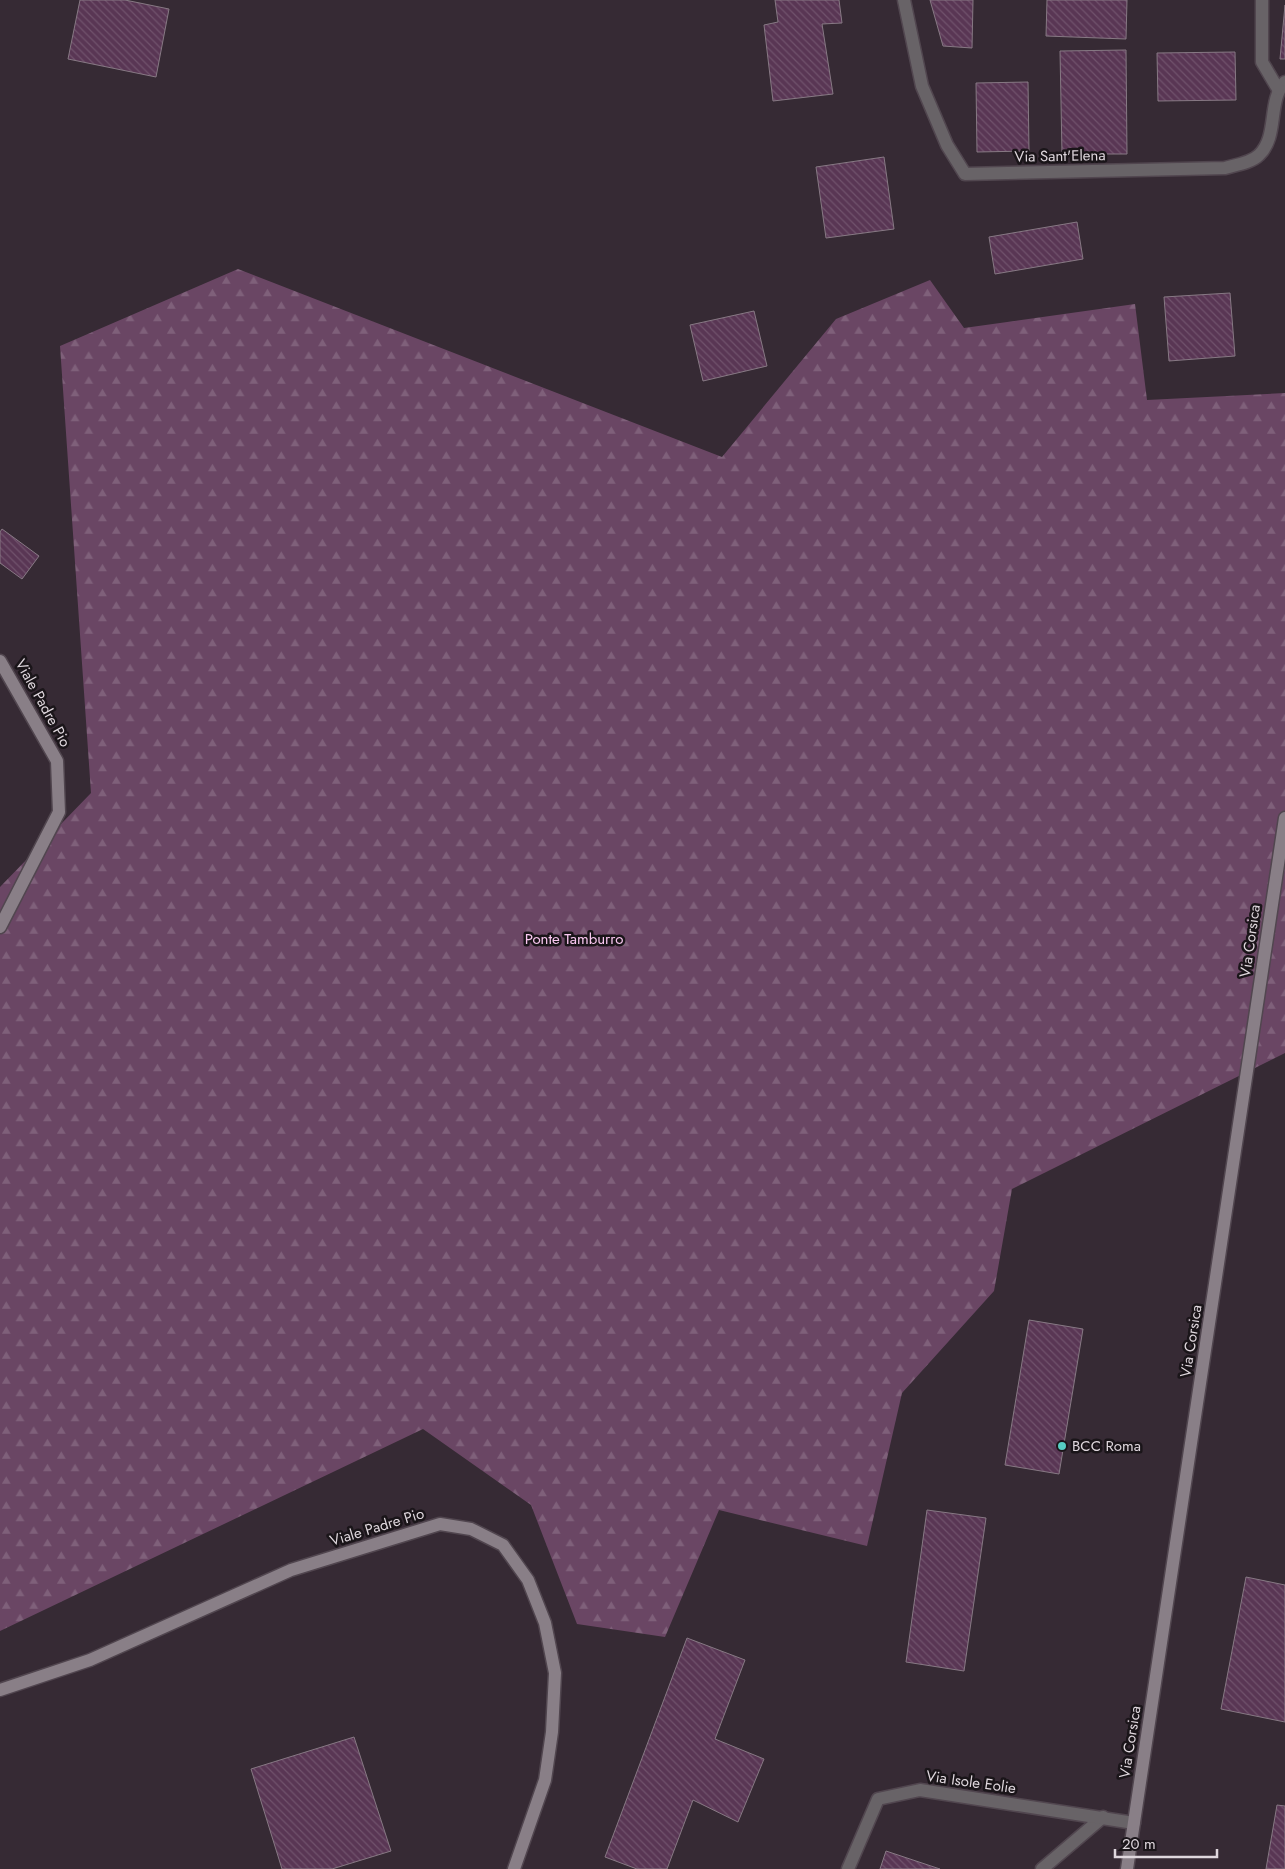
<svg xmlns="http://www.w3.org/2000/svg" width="1285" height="1869" font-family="Jost,sans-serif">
	<defs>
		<pattern id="forest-firs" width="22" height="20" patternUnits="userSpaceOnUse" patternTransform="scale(1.25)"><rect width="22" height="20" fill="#6a4664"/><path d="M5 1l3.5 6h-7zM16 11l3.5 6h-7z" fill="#7f607a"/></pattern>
		<pattern id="building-back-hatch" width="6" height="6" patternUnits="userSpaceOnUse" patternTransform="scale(1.25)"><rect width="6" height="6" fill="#593654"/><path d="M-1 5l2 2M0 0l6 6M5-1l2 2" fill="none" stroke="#70526c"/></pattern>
	</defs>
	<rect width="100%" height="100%" fill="#362a34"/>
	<!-- forest -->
	<path fill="url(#forest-firs)" d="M 238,269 L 722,457 L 836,319 L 930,280 L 964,328 L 1135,304 L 1147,400 L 1285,393 L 1285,1053 L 1012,1189 L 994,1291 L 902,1393 L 867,1546 L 719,1510 L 665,1637 L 577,1624 L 531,1505 L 423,1429 L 0,1631 L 0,887 L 91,793 L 60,346 Z"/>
	<!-- building -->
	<g fill="url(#building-back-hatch)" stroke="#877984">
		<path d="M 80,0 L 125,0 L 169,9 L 156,77 L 68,59 Z"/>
		<path d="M 775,0 L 839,0 L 842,23 L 822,24 L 833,94 L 773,101 L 764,25 L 778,22 Z"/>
		<path d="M 930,0 L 973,0 L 972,48 L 943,46 Z"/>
		<path d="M 1047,0 L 1127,0 L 1126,39 L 1046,36 Z"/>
		<path d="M 1285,5 L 1285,59 L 1280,59 Z"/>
		<path d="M 1126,50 L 1127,154 L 1062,154 L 1060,51 Z"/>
		<path d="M 1235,52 L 1236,100 L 1158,101 L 1157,53 Z"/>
		<path d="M 1028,82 L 1029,151 L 977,152 L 976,83 Z"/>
		<path d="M 884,157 L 894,229 L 826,238 L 816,167 Z"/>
		<path d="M 1077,222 L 1083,259 L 995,274 L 989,237 Z"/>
		<path d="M 1230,293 L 1235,356 L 1169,361 L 1164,297 Z"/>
		<path d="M 754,311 L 767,366 L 703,381 L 690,325 Z"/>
		<path d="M 2,529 L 39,556 L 22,579 L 0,563 L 0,532 Z"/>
		<path d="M 1029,1320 L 1083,1329 L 1059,1474 L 1005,1465 Z"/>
		<path d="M 927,1510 L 986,1518 L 964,1671 L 906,1662 Z"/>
		<path d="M 1246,1577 L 1285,1585 L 1285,1722 L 1221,1709 Z"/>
		<path d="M 687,1638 L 745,1660 L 715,1739 L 764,1759 L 738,1822 L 693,1800 L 667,1869 L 637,1869 L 605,1857 Z"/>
		<path d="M 354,1737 L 391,1851 L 332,1869 L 282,1869 L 251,1769 Z"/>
		<path d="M 1277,1805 L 1285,1806 L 1285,1869 L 1266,1869 Z"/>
		<path d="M 886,1851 L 940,1869 L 880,1869 Z"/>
	</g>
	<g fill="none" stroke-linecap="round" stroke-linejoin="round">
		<defs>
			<path id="lane" d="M 1042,1869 L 1103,1817"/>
			<g id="street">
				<path d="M 904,0 L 922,86 L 947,145 L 965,174 L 1225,168 C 1235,165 1251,163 1259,155 C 1279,136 1267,101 1285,82"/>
				<path d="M 1262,0 L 1262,62 L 1278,89"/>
				<path d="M 848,1869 L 878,1799 L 920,1790 L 1134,1823"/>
			</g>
			<g id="secondary">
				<path d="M 0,661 L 57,761 L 59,812 L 0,927"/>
				<path d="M 0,1690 L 90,1660 L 291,1570 L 440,1524 L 471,1529 L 503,1545 L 528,1580 L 545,1623 L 555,1673 L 552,1732 L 545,1780 L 514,1869"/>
				<path d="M 1127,1869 L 1285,818"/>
			</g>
		</defs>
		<!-- lane casing -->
		<use href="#lane" stroke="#51464f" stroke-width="15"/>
		<!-- street casing -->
		<use href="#street" stroke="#51464f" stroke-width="15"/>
		<!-- secondary casing -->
		<use href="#secondary" stroke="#51464f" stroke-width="15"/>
		<!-- lane -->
		<use href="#lane" stroke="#686367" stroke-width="12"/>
		<!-- street -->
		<use href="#street" stroke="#686367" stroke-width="12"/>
		<!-- secondary -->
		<use href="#secondary" stroke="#897f87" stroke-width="12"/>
	</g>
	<!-- markers -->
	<circle fill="#56cec3" stroke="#1a1519" stroke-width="2" cx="1062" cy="1446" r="5"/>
	<g text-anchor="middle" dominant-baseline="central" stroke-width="5" stroke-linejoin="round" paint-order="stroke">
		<!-- street labels -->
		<g font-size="15" fill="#dfd7dd" stroke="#1a1519">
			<text transform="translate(1060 156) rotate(-1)">Via Sant'Elena</text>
			<text transform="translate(43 703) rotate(61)">Viale Padre Pio</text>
			<text transform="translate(1250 941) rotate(-82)">Via Corsica</text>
			<text transform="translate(1191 1341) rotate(-81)">Via Corsica</text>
			<text transform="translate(377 1527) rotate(-17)">Viale Padre Pio</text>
			<text transform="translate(1130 1742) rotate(-81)">Via Corsica</text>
			<text transform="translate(971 1782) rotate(8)">Via Isole Eolie</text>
		</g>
		<!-- park labels -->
		<g font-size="15" fill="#f9c7f0" stroke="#1a1519">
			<text x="574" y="939">Ponte Tamburro</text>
		</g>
		<!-- poi labels -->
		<g font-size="15" fill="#dfd7dd" stroke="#1a1519" text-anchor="start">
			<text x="1072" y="1446">BCC Roma</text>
		</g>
	</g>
	<!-- scale -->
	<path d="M1115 1849v8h102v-8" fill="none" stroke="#dfd7dd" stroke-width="2.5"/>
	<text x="1122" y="1849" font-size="15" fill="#dfd7dd" stroke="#1a1519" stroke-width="4" paint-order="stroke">20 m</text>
</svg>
